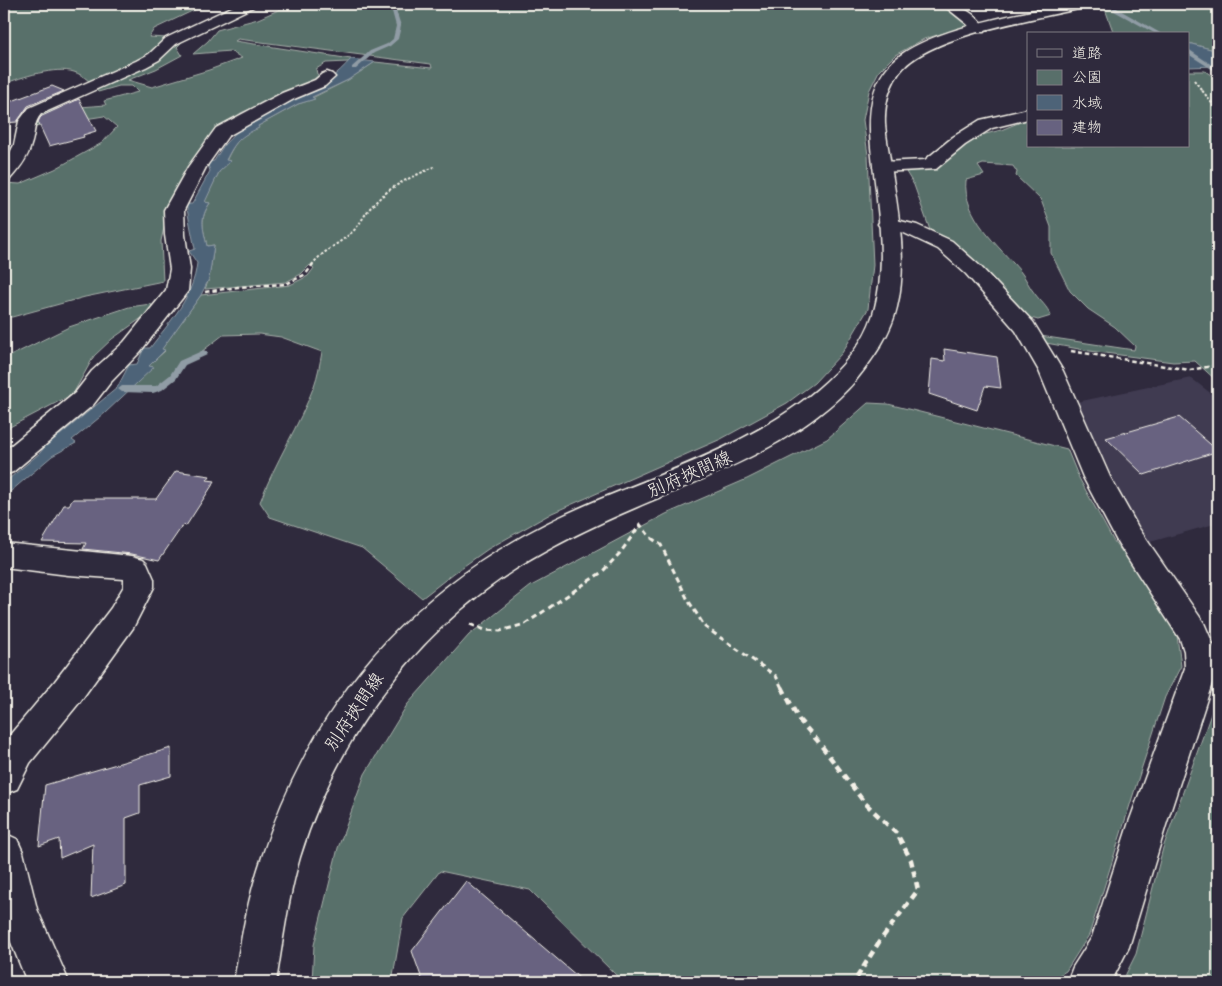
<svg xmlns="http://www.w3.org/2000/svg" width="1222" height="986" font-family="Mali,'Klee One',sans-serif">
	<rect width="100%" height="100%" fill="#2f2a3d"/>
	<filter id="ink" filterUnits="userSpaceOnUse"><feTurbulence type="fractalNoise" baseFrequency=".02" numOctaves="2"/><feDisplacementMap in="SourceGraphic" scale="10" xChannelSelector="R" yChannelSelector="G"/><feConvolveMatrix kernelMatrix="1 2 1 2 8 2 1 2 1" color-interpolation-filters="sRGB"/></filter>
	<g filter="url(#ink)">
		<!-- built -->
		<path fill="#403b51" d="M 1191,378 L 1218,399 L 1218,523 L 1150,542 L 1125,504 L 1077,402 Z"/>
		<!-- green -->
		<g fill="#586f6a" stroke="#a6b0a9">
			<path d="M 4,4 L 207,4 L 154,29 L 149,37 L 185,39 L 177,47 L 182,55 L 156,69 L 128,80 L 152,87 L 209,70 L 242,58 L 230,51 L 193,54 L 208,41 L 217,30 L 258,19 L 285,7 L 289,4 L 941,4 L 959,15 L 968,26 L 924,39 L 895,55 L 879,71 L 869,91 L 863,120 L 868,155 L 873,265 L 868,309 L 842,353 L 814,383 L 787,403 L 721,439 L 552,513 L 488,549 L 454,573 L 422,598 L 362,548 L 270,517 L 260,502 C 275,462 299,426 314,386 C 318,375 320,363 322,352 L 281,337 L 259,334 L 223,335 L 201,352 L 181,363 L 172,376 L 159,386 L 153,389 L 132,387 L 153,367 L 148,366 L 165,351 L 161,350 L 201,295 L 290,285 L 308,276 L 314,268 L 310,265 L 301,274 L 286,282 L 205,289 L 209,279 L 214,245 L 207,246 C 203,228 199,219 210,203 L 204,202 L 219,172 L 230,161 L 226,161 C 235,142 239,136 258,128 L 258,126 L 298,104 L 314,99 L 312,98 L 348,80 L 375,62 L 432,68 L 431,64 L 238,39 L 235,41 L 351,59 L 348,62 L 326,63 L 316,69 L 317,74 L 321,77 L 241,113 L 218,132 L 168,209 L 161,241 L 163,281 L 85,297 L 12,317 L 4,316 L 4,183 L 20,184 L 55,169 L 102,143 L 117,127 L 104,116 L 28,128 L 41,110 L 106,105 L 104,101 L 138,92 L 132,86 L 119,86 L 98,92 C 93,84 84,75 74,72 C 56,66 21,77 4,84 Z"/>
			<path d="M 1100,4 L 1218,4 L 1218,51 L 1188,43 L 1188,34 L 1114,34 L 1104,6 Z"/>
			<path d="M 1188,71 L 1205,71 L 1218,80 L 1218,382 L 1195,361 L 1173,362 L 1090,351 L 1046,343 L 1040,336 L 1134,350 L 1135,346 L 1115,327 L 1088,309 L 1070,291 L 1051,253 L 1051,227 L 1041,200 L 1016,176 L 1017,172 L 1013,166 L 983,164 L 978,166 L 984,175 L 966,180 C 962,216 999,246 1020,271 C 1026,278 1029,287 1035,294 C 1041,302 1047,306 1051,316 L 1038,320 L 1027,317 C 999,286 970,247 930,230 L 914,185 L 906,172 L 934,167 L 978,136 L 1001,130 L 1028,119 L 1028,146 L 1188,146 Z"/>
			<path d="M 151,304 L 153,310 L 112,339 L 94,356 L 73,394 L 4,430 L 4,359 L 69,327 L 129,307 Z"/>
			<path d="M 868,403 L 888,404 L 1067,449 L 1079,478 L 1113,540 L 1156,596 L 1177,636 L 1181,666 L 1165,697 L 1140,773 L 1089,935 L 1066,971 L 1048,982 L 623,982 L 530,890 L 440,871 L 403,918 L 392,982 L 312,982 L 314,945 L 338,848 L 365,774 L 407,705 L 469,635 L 531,586 L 666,514 L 747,479 L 827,439 Z"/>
			<path d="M 1218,641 L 1218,982 L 1122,982 L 1136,954 L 1163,848 L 1212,711 Z"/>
		</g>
		<!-- water -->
		<g fill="#4d6378" stroke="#909ca5">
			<path d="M 1188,43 L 1218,51 L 1218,66 L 1188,67 Z"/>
			<path d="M 351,59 L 375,62 L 348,80 L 312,97 L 315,99 L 298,104 L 258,126 L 259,128 C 240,136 235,142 226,160 L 231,161 L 219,172 L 205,202 L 210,203 C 199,219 203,227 207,246 L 214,245 L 209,279 L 201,295 L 162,349 L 165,350 L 149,366 L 154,367 L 105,413 L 72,440 L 76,443 L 52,456 L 4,497 L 4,483 L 40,453 L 54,434 L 60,435 L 117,388 L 129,365 L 137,364 L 144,348 L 150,348 C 171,320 193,298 197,263 L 189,251 L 195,249 L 186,204 L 192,204 L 210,171 L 207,162 L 214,161 L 224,145 L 245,123 L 249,124 L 292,101 L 299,94 L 304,96 C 322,85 337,75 351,59 Z"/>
		</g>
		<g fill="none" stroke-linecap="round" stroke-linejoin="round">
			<!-- stream -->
			<g fill="#909ca5" fill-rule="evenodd">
				<path d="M 390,4 L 394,4 L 401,26 L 398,39 L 390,46 L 374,53 L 356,69 L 352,69 L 352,67 L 370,51 L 387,44 L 393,39 L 396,26 Z"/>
				<path d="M 1110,4 L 1114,4 L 1118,9 L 1162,34 L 1156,34 L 1114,11 Z"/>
				<path d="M 1188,49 L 1218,69 L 1218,73 L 1188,54 Z"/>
				<path d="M 204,350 L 208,353 L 207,355 L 185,365 L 176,379 L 162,390 L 153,393 L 122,392 L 118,389 L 122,386 L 156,386 L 170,375 L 179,361 Z"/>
			</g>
		</g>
		<!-- building -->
		<g fill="#676280" stroke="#f4f1e8">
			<path d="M 52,86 L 64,91 L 28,106 L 17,122 L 4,123 L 4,104 Z"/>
			<path d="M 79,99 L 96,131 L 83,135 L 84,137 L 49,146 L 38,122 L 40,118 L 42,116 Z"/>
			<path d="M 944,349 L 997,357 L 1001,388 L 985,386 L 977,410 L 929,394 L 932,359 L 945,361 Z"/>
			<path d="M 1179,417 L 1218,451 L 1144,475 L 1106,438 Z"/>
			<path d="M 176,471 L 210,476 L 207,480 L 215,481 L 186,526 L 183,525 L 159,560 L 132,554 L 83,549 L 86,543 L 42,542 L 64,505 L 69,505 L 73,499 L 156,499 Z"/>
			<path d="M 171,748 L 171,776 L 140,785 L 140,813 L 126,818 L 126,885 L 91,898 L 93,844 L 60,858 L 59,839 L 39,846 L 45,785 Z"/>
			<path d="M 466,881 L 584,982 L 423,982 L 412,951 Z"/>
		</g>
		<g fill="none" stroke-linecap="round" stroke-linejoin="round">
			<defs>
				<g id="minor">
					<path d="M 238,4 L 255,4 L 253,7 L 176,44 L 159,60 L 146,67 L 41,114 C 33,123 35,134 31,145 C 28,158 19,169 10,179 L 4,180 L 4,164 L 14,145 L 19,121 L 29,108 L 136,61 L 149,54 L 166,38 Z"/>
					<path d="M 942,4 C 961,4 975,13 986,29 L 984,32 L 974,32 L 967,24 Z"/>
					<path d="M 327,72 L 332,74 L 335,77 L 325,86 L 294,99 L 228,136 L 206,167 L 184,210 L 185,235 L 190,269 L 188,291 L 140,352 L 110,383 L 93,405 L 13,472 L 4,475 L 4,451 L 75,393 L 92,371 L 124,342 L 166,290 L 170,269 L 165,235 L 164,210 L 188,167 L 216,128 L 282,93 L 315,80 L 322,74 Z"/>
					<path d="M 1028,109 L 1028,119 L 992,128 L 965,145 L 936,169 L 882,172 L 876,171 L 873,167 L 876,163 L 882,162 L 925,160 L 953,137 L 980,120 Z"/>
					<path d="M 888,218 L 917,225 L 952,241 L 980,266 L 1033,322 L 1063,371 L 1110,477 L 1138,527 L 1204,623 L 1216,651 L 1217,668 L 1166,825 L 1129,947 L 1111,982 L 1067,982 L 1073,967 L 1092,937 L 1128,825 L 1185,668 L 1184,651 L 1180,639 L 1118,543 L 1083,477 L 1039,371 L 1016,331 L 966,274 L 938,249 L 904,233 L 881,228 L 878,224 L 881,220 Z"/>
					<path d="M 4,543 L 132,556 L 143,559 L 147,563 L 154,579 L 154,587 L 133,628 L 79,703 L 30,763 L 17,789 L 4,794 L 4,742 L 55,681 L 111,608 L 124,586 L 124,579 L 68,575 L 4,567 Z"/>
					<path d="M 4,833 L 17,839 L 23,852 L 37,909 L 69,982 L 27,982 L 4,925 Z"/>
				</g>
				<path id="primary" d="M 1065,4 L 1089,4 L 1087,7 C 1037,19 952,31 911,61 C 892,75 884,100 885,124 C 886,138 889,152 891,166 C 898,211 908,262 897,307 C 891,334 873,359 856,380 C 803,442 710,476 637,507 C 595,525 555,544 517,568 C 413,634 336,740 300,857 C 288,898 283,940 276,982 L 234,982 C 241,940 248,897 262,857 C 319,686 426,573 591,503 C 674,468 769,439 835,373 C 853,355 869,332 875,307 C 884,273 881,234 877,200 C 873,151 854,87 902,54 C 941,27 1019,14 1065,4 Z"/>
			</defs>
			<!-- minor casing -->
			<use href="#minor" stroke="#f4f1e8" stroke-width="3"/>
			<!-- primary casing -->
			<use href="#primary" stroke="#f4f1e8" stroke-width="3"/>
			<!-- path-far3 -->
			<g stroke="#f4f1e8" stroke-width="2" stroke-dasharray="2.5 2" stroke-linecap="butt">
				<path d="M 1194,80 L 1218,111"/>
				<path d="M 312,265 C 321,252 339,244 351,233 C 360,226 364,214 372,206 C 392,184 408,179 434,167"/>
			</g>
			<!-- path-far2 -->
			<g stroke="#f4f1e8" stroke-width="2.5" stroke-dasharray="4.5 3" stroke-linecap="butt">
				<path d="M 205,292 L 238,287 L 286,284 L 306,274 L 313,264"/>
				<path d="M 1071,351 L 1190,370 L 1218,365"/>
			</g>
			<!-- path-far1 -->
			<g stroke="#f4f1e8" stroke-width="3" stroke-dasharray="5.5 4" stroke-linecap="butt">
				<path d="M 639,523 L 650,537 L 661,545 L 688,600 L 705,627 L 776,676 L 782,688"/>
				<path d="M 470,624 L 485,630 L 500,631 L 525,624 L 602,572 L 620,553 L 640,525"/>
			</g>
			<!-- path -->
			<path stroke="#f4f1e8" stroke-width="4.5" stroke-dasharray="7 5" stroke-linecap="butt" d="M 782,687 L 799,720 L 817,740 L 864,802 L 897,834 L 911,860 L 918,890 L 879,942 L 854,982"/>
			<!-- minor -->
			<use href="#minor" fill="#2f2a3d" fill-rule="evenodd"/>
			<!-- primary -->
			<use href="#primary" fill="#2f2a3d" fill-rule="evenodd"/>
		</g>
	</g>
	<g text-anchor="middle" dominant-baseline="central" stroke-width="5" stroke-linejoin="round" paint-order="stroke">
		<!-- street labels -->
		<g font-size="18" fill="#f4f1e8" stroke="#2f2a3d">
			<text transform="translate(689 473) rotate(-24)">別府挾間線</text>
			<text transform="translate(353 711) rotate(-56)">別府挾間線</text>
		</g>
	</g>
	<!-- margin -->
	<rect width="1222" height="986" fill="none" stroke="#2f2a3d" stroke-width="20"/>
	<rect x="10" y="10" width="1202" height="966" fill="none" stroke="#f4f1e8" stroke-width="2" filter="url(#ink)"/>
	<!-- legend -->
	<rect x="1027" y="32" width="162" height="115" fill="#2f2a3d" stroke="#7e7a81"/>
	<rect x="1037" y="49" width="25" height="8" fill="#2f2a3d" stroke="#7e7a81"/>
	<text x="1072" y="58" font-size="15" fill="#f4f1e8">道路</text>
	<rect x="1037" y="70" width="25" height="15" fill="#586f6a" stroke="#7e7a81"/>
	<text x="1072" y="82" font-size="15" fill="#f4f1e8">公園</text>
	<rect x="1037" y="95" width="25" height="15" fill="#4d6378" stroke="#7e7a81"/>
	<text x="1072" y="108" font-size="15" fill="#f4f1e8">水域</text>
	<rect x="1037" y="120" width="25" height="15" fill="#676280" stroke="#7e7a81"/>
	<text x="1072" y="132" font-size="15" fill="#f4f1e8">建物</text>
</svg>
